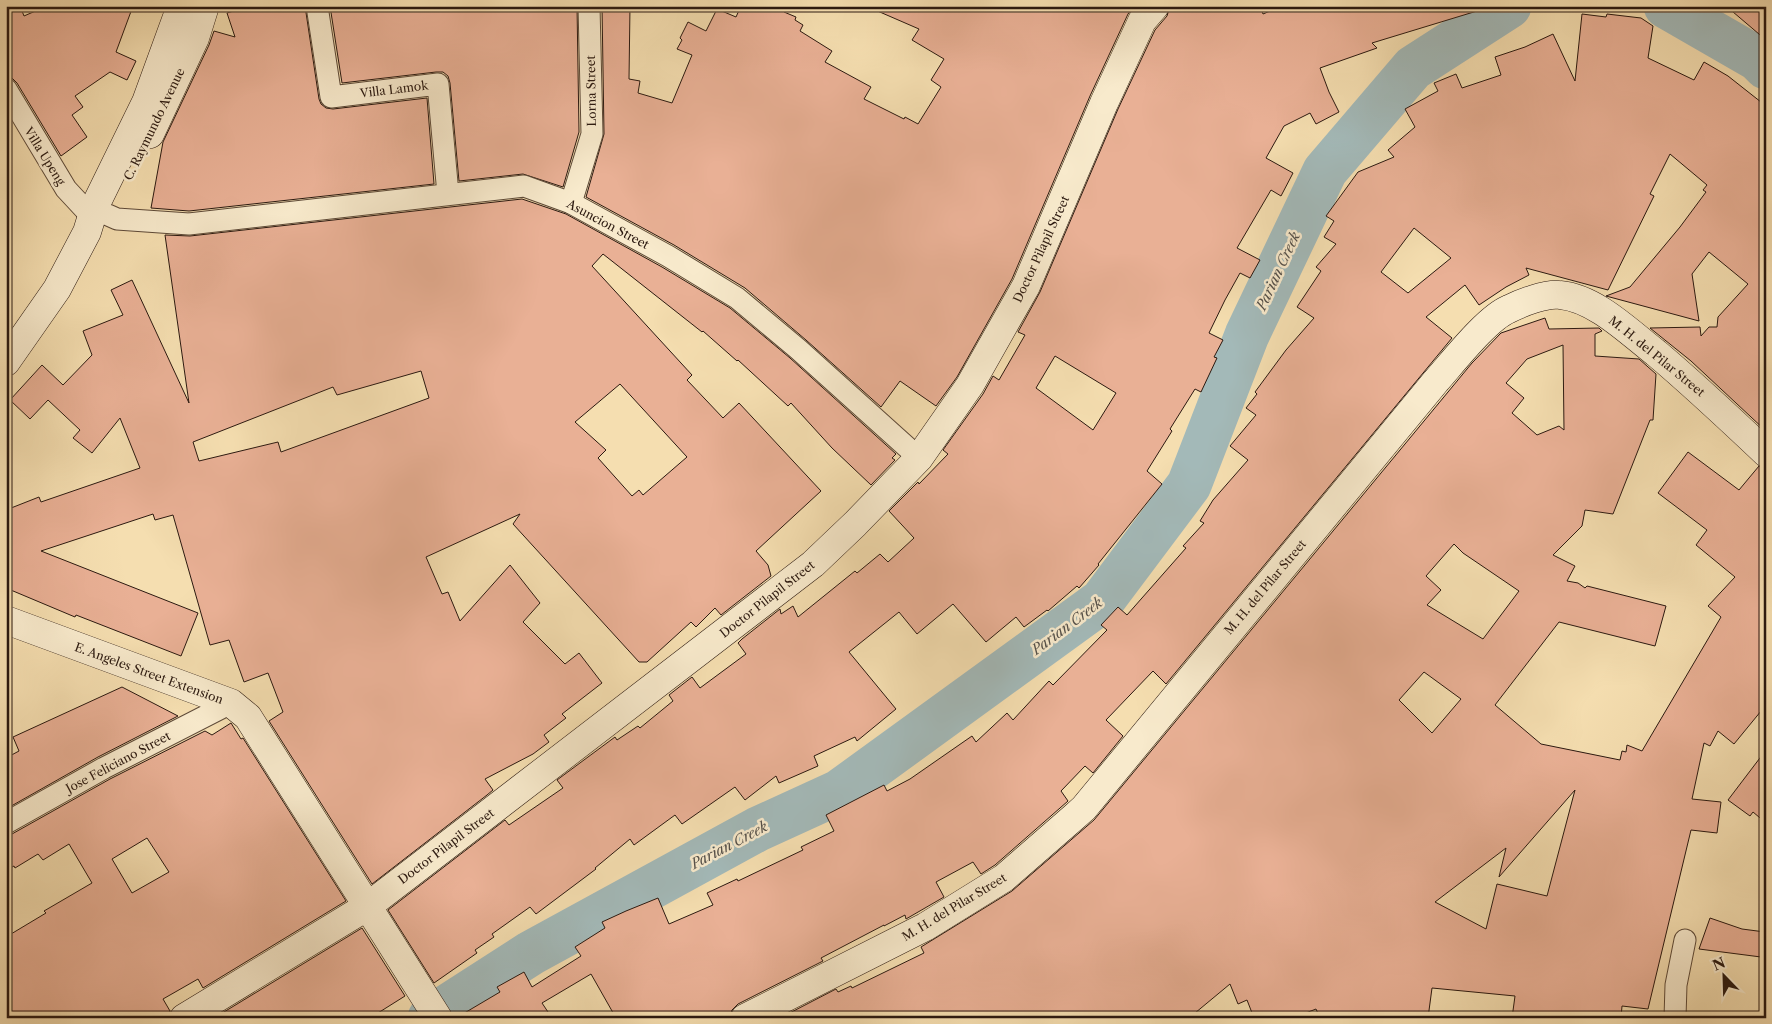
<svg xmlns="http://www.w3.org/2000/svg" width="1772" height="1024" font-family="'Libre Caslon Text',serif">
	<rect width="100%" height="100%" fill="#f5deb0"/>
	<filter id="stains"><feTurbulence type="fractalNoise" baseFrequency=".004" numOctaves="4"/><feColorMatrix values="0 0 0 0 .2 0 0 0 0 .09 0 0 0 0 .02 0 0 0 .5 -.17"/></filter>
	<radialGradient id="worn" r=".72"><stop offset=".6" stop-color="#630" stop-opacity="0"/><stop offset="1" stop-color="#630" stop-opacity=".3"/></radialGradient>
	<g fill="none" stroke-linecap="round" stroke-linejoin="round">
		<!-- river -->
		<g stroke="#a3b9b8" stroke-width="45">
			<path d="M 1666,6 L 1758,59 L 1766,67"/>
			<path d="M 430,1018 L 531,953 L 758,829 L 839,792 L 1102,601 L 1189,485 L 1247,335 L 1325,171 L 1413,68 L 1509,6"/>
		</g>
	</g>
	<!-- building -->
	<g fill="#e9b095" stroke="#2b1910" fill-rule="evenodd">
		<path d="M 6,6 L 20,6 L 24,16 L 47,6 L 133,6 L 116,52 L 136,61 L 127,80 L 110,72 L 75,96 L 83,107 L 72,115 L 87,137 L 61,156 L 17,83 L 12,78 L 6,77 Z"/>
		<path d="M 250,6 L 305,6 L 319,99 L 321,104 L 326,108 L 333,109 L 427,98 L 434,184 L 189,211 L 151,208 L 163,142 L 209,45 L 214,31 L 235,37 L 227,13 Z"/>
		<path d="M 330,6 L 577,6 L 579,132 L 563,187 L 523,174 L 459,181 L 450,83 L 448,76 L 443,72 L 436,72 L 342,83 Z"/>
		<path d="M 602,6 L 630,6 L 629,79 L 640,81 L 638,93 L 672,103 L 692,55 L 677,49 L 682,40 L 680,38 L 688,22 L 706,31 L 717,9 L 736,17 L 741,6 L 787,6 L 784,12 L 796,17 L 795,20 L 803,25 L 800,31 L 832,51 L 825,62 L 871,87 L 864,99 L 904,119 L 905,117 L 918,124 L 941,87 L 931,80 L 944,59 L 912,40 L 919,29 L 866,6 L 1134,6 L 1128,14 L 1090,96 L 1012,279 L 957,377 L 936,406 L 900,381 L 881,407 L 806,340 L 745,288 L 674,245 L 586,197 L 604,134 Z"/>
		<path d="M 1170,6 L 1260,6 L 1263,14 L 1282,6 L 1476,6 L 1477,11 L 1372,43 L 1377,48 L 1320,68 L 1329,92 L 1339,112 L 1316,124 L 1310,113 L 1284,126 L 1266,158 L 1293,173 L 1281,196 L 1271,190 L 1237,248 L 1260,260 L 1250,278 L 1240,273 L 1225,300 L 1209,333 L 1223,340 L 1214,357 L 1217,358 L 1201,392 L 1195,389 L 1170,429 L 1172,431 L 1147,471 L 1162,484 L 1098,564 L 1099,565 L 1079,588 L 1077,586 L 1048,611 L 1047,610 L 1024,627 L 1016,617 L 986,642 L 953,604 L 917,634 L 899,612 L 849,652 L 896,709 L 857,741 L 855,737 L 814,756 L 818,766 L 779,783 L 776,776 L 745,800 L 735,787 L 682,824 L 675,815 L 634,845 L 630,839 L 595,868 L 596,869 L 536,914 L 530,907 L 492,934 L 494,937 L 475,950 L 477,953 L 434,983 L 388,910 L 505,820 L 509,825 L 563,788 L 557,780 L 615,737 L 617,740 L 638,726 L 640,728 L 673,701 L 669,695 L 692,677 L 700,688 L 746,654 L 738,643 L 742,639 L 780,609 L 781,614 L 793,606 L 798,617 L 855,571 L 857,573 L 880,554 L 888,562 L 914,538 L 889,511 L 918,482 L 919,484 L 948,454 L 943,450 L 983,394 L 993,376 L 999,380 L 1025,335 L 1018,332 L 1040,292 L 1118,109 L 1155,30 L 1167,16 ZM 1055,356 L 1116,393 L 1093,430 L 1036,388 Z"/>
		<path d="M 1726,6 L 1766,6 L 1766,40 Z"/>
		<path d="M 1582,14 L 1606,17 L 1607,14 L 1641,18 L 1653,26 L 1648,58 L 1694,80 L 1704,62 L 1728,76 L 1766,106 L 1766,431 L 1691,361 L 1650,328 L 1700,327 L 1701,336 L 1709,327 L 1717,327 L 1718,317 L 1748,284 L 1709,252 L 1692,274 L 1699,321 L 1606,296 L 1630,287 L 1680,227 L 1706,192 L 1703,190 L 1707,185 L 1670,154 L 1650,194 L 1654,196 L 1608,290 L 1526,268 L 1529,275 L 1506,287 L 1479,305 L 1465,285 L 1426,317 L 1452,338 L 1166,684 L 1153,671 L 1106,720 L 1123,736 L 1093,773 L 1085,766 L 1061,791 L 1068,801 L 995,865 L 981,874 L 973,862 L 936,882 L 944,897 L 906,919 L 905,915 L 884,926 L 884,925 L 821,958 L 823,961 L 738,1004 L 732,1010 L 729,1018 L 616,1018 L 591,974 L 542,1003 L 552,1018 L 456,1018 L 500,992 L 497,987 L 524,972 L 532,987 L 581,956 L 575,947 L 605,928 L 602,922 L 626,911 L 658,898 L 669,924 L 713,905 L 707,893 L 737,879 L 738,881 L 803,850 L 801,847 L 834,831 L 826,815 L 884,785 L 887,791 L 910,779 L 972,736 L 976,742 L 1007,713 L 1013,720 L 1049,681 L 1053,685 L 1107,630 L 1101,625 L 1118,607 L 1127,615 L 1186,548 L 1183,546 L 1204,523 L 1200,521 L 1213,500 L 1248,460 L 1230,446 L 1256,415 L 1246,408 L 1257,394 L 1255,392 L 1286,350 L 1314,318 L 1297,307 L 1321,271 L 1316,267 L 1336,244 L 1324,237 L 1334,221 L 1326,216 L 1358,172 L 1394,157 L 1388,150 L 1415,127 L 1405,109 L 1438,91 L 1434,83 L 1456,74 L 1462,88 L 1501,75 L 1495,57 L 1525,47 L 1553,34 L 1575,81 ZM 1414,228 L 1451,258 L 1408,293 L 1381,272 Z"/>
		<path d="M 522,199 L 566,214 L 662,267 L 730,308 L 790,358 L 896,454 L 892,458 L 895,460 L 871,485 L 832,448 L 791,403 L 788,406 L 738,360 L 737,361 L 703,331 L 702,332 L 603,254 L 592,266 L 692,375 L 687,380 L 723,418 L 739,403 L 821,491 L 756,551 L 768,565 L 771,576 L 721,615 L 715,608 L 696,627 L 691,622 L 647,662 L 639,662 L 513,524 L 520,514 L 426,557 L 442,594 L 448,592 L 460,621 L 510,565 L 540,603 L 523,622 L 565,664 L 579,653 L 602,683 L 562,714 L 566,718 L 544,735 L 549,742 L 533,754 L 485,779 L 493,790 L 487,795 L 372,884 L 269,721 L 283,712 L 268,673 L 244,682 L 229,640 L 210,645 L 173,515 L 155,520 L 153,514 L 41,551 L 198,613 L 181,656 L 76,615 L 75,617 L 6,588 L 6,510 L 39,497 L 41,502 L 140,468 L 120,418 L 92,453 L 73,438 L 80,430 L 48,400 L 30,419 L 10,400 L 42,365 L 63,385 L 92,355 L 83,331 L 123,315 L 111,290 L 132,280 L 189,403 L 165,235 L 190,236 ZM 421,371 L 429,398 L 281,452 L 278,442 L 199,461 L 193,442 L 333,387 L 337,395 ZM 620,384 L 687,457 L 643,495 L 639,490 L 632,496 L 598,458 L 606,450 L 575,422 Z"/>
		<path d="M 1545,318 L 1549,329 L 1599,328 L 1602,331 L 1595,334 L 1595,356 L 1639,359 L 1656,374 L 1653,420 L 1650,420 L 1613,514 L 1585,510 L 1582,526 L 1553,555 L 1575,566 L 1567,581 L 1578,583 L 1585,588 L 1587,586 L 1666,606 L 1655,646 L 1559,622 L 1495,705 L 1541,744 L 1620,760 L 1622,751 L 1626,752 L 1627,745 L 1642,751 L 1721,617 L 1708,606 L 1735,577 L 1696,545 L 1707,530 L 1658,493 L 1688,452 L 1739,490 L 1759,466 L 1766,468 L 1766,705 L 1734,744 L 1718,731 L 1710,746 L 1704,743 L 1692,799 L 1721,802 L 1717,833 L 1691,830 L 1648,1009 L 1622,1006 L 1621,1018 L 1512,1018 L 1515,996 L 1432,988 L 1428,1018 L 1320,1018 L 1316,1009 L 1293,1018 L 1254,1018 L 1247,1000 L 1238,1004 L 1230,984 L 1189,1018 L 780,1018 L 836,989 L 838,992 L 851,986 L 852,988 L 924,953 L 921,947 L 1012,891 L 1094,820 L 1472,363 L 1501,333 ZM 1563,345 L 1564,430 L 1559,426 L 1537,435 L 1512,413 L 1524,398 L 1506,383 L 1527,359 ZM 1454,544 L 1463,553 L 1519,591 L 1483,639 L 1427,605 L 1441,590 L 1426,576 ZM 1424,672 L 1461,699 L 1432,733 L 1399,700 ZM 1575,790 L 1547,896 L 1497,884 L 1486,929 L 1435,902 L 1506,848 L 1499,877 Z"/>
		<path d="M 122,687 L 178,716 L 98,757 L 6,809 L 6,758 L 19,751 L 13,737 Z"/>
		<path d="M 231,723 L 241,739 L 243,738 L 346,901 L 203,988 L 198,979 L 163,999 L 170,1011 L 168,1018 L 6,1018 L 6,937 L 46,913 L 44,911 L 92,883 L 69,844 L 43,860 L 38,854 L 15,868 L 14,866 L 6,870 L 6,835 L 12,834 L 110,779 L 205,731 L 212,735 ZM 147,838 L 169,872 L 132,893 L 112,859 Z"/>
		<path d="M 1766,750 L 1766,823 L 1753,812 L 1750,816 L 1728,800 Z"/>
		<path d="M 1710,918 L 1742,929 L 1765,932 L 1761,957 L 1699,949 Z"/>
		<path d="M 362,928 L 405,996 L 370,1018 L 221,1018 L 219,1015 Z"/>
	</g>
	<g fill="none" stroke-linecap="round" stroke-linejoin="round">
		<defs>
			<g id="street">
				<path d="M 317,6 L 331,97 L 438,84 L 448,194"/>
				<path d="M 6,89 L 66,189 L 92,217"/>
				<path d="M 571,203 L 592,134 L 589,6"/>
				<path d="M 108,215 L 117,219 L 189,224 L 524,186 L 571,203 L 668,256 L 737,298 L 798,349 L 919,458"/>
				<path d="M 6,823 L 104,768 L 231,703"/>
				<path d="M 1675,1018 L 1676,985 L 1685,940"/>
			</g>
			<g id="secondary">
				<path d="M 150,134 L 195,38 L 205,6"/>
				<path d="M 6,362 L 57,289 L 87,232 L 95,206 L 146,102 L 181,6"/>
				<path d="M 6,620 L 231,703 L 248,717 L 438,1018"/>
				<path d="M 184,1018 L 368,906 L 813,564 L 855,524 L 919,458 L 970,385 L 1026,286 L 1104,103 L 1142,21 L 1155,6"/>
				<path d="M 745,1018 L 925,927 L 1004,878 L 1074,817 L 1084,808 L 1436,381 C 1453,362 1487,318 1509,309 C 1521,303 1546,293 1560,295 C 1595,298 1629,332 1656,353 C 1694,385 1730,419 1766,453"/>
			</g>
		</defs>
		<!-- street casing -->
		<use href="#street" stroke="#5e4a38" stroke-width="23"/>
		<!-- secondary casing -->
		<use href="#secondary" stroke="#2b1910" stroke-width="29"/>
		<!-- street -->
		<use href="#street" stroke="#f8eacc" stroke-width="21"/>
		<!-- secondary -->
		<use href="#secondary" stroke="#f8eacc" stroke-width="28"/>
	</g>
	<g text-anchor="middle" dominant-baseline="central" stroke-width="5" stroke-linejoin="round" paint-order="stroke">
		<!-- street labels -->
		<g font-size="12" fill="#2b1910" stroke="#f8eacc">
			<text transform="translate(394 89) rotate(-7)">Villa Lamok</text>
			<text transform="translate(591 91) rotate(-91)">Lorna Street</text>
			<text transform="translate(154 124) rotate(-64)">C. Raymundo Avenue</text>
			<text transform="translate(45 156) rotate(58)">Villa Upeng</text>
			<text transform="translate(608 224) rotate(28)">Asuncion Street</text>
			<text transform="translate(1041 249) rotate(-65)">Doctor Pilapil Street</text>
			<text transform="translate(1657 356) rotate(39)">M. H. del Pilar Street</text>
			<text transform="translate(1265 587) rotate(-50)">M. H. del Pilar Street</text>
			<text transform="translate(767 599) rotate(-38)">Doctor Pilapil Street</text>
			<text transform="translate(149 673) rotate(20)">E. Angeles Street Extension</text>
			<text transform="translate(118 762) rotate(-28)">Jose Feliciano Street</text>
			<text transform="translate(446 846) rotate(-37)">Doctor Pilapil Street</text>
			<text transform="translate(954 907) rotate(-31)">M. H. del Pilar Street</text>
		</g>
		<!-- water labels -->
		<g font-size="14" font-style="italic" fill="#55514b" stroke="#f8eacc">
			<text transform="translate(1278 271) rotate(-65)">Parian Creek</text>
			<text transform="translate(1067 626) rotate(-37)">Parian Creek</text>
			<text transform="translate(729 845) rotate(-28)">Parian Creek</text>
		</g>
	</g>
	<!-- margin -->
	<rect width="1772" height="1024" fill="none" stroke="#f5deb0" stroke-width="25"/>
	<rect x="8" y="8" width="1757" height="1009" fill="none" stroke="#2b1910" stroke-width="2.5"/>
	<rect x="12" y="12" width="1747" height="999" fill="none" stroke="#2b1910"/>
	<!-- north arrow -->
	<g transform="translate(1724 976) rotate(337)" stroke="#f8eacc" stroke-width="4" paint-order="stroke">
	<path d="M0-4L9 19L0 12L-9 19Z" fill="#2b1910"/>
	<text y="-8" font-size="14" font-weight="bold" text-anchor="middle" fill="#2b1910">N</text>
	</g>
	<rect width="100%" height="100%" filter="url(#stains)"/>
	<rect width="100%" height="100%" fill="url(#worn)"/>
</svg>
